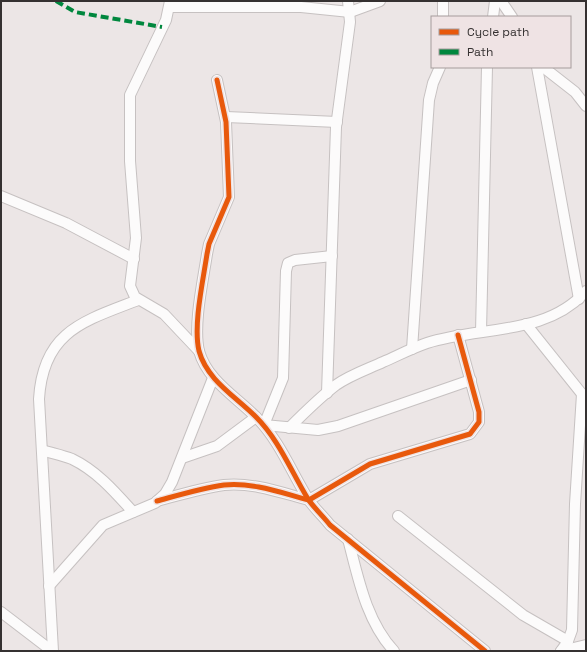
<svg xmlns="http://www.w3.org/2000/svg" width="587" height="652" font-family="'Space Grotesk',sans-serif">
	<rect width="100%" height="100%" fill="#ece6e6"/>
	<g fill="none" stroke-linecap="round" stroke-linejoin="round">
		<defs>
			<g id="minor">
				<path d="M 170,1 L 166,20 L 130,95 L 130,161 L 136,238 L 130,286 L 135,297 L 164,314 L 199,351"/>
				<path d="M 501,1 L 512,17"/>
				<path d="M 170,7 L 301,7 L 350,12 L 380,1"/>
				<path d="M 443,17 L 443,1"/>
				<path d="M 493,17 L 495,1"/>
				<path d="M 537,67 L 579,299"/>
				<path d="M 543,67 L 575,92 L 586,106"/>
				<path d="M 217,80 L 226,122 L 229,197 L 209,244 L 207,254 C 203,281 193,325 199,351 C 207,380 235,396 256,417 C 279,440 291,471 308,499 C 314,508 323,516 330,525 L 485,651"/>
				<path d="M 226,117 L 337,122"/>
				<path d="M 1,196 L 66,223 L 134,259"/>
				<path d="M 332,256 L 295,260 L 288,263 L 286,271 L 283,378 L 264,425 L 318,430 L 338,426 L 471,380"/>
				<path d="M 526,324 L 586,399"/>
				<path d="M 481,332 L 487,67"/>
				<path d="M 412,349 L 429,100 L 433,83 L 440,67"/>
				<path d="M 327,393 L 336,127 L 350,22 L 348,1"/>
				<path d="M 289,428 C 304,413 319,398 336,385 C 350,375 368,369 383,362 C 397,356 412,348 427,343 C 480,326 547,336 586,291"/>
				<path d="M 42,450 C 51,453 62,455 72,459 C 97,471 115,492 133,512"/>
				<path d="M 182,458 L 217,446 L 256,417"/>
				<path d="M 157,501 C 179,495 202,488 224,485 C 253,482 282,493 309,500 L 370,464 L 470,434 L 479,422 L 479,412 L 458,335"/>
				<path d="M 398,516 L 523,615 L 568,641"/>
				<path d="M 348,539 C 358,577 366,621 394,651"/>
				<path d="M 49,586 L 103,525 L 155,503 L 165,494 L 172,482 L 213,378"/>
				<path d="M 1,612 L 52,651"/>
				<path d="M 53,651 L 39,399 C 43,331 84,321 138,300"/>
				<path d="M 561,651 L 568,641 L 572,630 L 575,504 L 582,394"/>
				<path d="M 561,651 L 586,645"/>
			</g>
		</defs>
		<!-- minor casing -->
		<use href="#minor" stroke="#c6c1c1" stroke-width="12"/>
		<!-- minor -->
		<use href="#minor" stroke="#fcfbfb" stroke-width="10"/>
		<!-- quiet -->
		<path stroke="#00873e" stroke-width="4" stroke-dasharray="8 4" stroke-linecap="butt" d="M 56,1 L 75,12 L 162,27"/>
		<defs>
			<g id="cycleway">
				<path d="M 217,80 L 226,122 L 229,197 L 209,244 L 207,254 C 203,281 193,325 199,351 C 207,380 235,396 256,417 C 279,440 291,471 308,499 C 314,508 323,516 330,525 L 485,651"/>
				<path d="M 157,501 C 179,495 202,488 224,485 C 253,482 282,493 309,500 L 370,464 L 470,434 L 479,422 L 479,412 L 458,335"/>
			</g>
		</defs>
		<!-- cycleway casing -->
		<use href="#cycleway" stroke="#efe3e4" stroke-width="8"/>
		<!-- cycleway -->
		<use href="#cycleway" stroke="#e8590c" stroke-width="5"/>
	</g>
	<!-- border -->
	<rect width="587" height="652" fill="none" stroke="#353131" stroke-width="4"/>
	<!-- legend -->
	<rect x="431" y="16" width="140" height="52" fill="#efe3e4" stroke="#a59c9c"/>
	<rect x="439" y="29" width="20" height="6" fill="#e8590c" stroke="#a59c9c"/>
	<text x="467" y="36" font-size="12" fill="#353131">Cycle path</text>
	<rect x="439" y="49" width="20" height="6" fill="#00873e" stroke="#a59c9c"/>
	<text x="467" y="56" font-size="12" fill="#353131">Path</text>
</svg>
